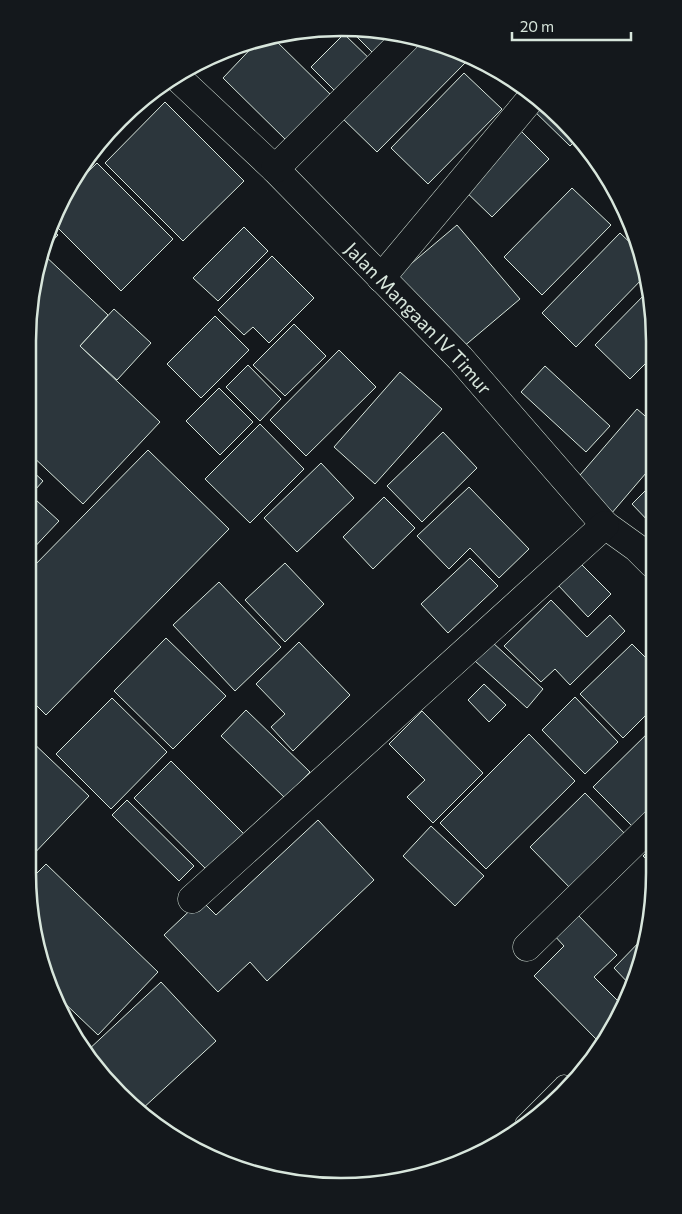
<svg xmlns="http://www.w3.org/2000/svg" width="682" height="1214" font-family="Commissioner,sans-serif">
	<rect width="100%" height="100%" fill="#14181c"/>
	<!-- building -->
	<g fill="#2c363c" stroke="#d8e6dc">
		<path d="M 382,30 L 391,38 L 375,55 L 352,32 Z"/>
		<path d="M 344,34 L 376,65 L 343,99 L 311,67 Z"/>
		<path d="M 272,37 L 333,97 L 288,142 L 223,78 L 261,38 Z"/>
		<path d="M 412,40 L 468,60 L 377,152 L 339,115 Z"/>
		<path d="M 464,73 L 502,109 L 428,184 L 391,148 Z"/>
		<path d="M 147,96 L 149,98 L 119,128 Z"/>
		<path d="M 536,99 L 562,119 L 578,138 L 570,146 L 529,106 Z"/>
		<path d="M 165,102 L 244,181 L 183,241 L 105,163 Z"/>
		<path d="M 518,128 L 549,159 L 492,217 L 461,187 Z"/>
		<path d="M 97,163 L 173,239 L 121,291 L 52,222 L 66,193 Z"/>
		<path d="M 572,188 L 611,225 L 542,295 L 504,257 Z"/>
		<path d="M 457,225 L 520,299 L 456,353 L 393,279 Z"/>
		<path d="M 244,227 L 268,251 L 218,301 L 193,278 Z"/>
		<path d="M 50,228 L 58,235 L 42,252 L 44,241 Z"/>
		<path d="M 620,233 L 641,253 L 646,275 L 576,347 L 542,313 Z"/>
		<path d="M 42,253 L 108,315 L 80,346 L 160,422 L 83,504 L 28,452 L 28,321 Z"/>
		<path d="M 272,256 L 314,298 L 269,343 L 253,327 L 244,335 L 218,310 Z"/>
		<path d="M 649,290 L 652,300 L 652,357 L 630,379 L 595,345 Z"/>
		<path d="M 114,309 L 151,343 L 117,380 L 80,346 Z"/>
		<path d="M 215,316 L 249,350 L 201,398 L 167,364 Z"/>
		<path d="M 294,324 L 326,356 L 285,396 L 253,365 Z"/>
		<path d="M 339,350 L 376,387 L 306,456 L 270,420 Z"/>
		<path d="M 248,365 L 281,399 L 260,421 L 226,387 Z"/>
		<path d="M 545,366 L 610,426 L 586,452 L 521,392 Z"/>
		<path d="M 400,372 L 442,409 L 375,484 L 334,447 Z"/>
		<path d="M 219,388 L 253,422 L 220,455 L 186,421 Z"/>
		<path d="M 637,409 L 652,422 L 652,466 L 611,514 L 574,482 Z"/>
		<path d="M 260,424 L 304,469 L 250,523 L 205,479 Z"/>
		<path d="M 443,432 L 477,468 L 422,522 L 387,486 Z"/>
		<path d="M 148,450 L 229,529 L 46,715 L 28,697 L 28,572 Z"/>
		<path d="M 321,463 L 354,498 L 297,552 L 264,518 Z"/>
		<path d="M 28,467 L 43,481 L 28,498 Z"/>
		<path d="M 652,484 L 653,522 L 651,524 L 632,504 Z"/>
		<path d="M 469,487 L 529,549 L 499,578 L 470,548 L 449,569 L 417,536 Z"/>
		<path d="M 384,497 L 415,528 L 373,569 L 343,537 Z"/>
		<path d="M 36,500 L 59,521 L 28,554 L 28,509 Z"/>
		<path d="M 470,558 L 498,586 L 448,633 L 421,604 Z"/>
		<path d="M 285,563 L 324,604 L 285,642 L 245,600 Z"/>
		<path d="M 580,563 L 611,594 L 588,617 L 558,585 Z"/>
		<path d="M 219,582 L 281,647 L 235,691 L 173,625 Z"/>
		<path d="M 551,600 L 587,637 L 610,615 L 625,631 L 570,685 L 555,669 L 541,682 L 504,646 Z"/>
		<path d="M 166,638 L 226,696 L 173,749 L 114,691 Z"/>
		<path d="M 299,642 L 350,695 L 293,751 L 271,727 L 285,714 L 256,684 Z"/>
		<path d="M 492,642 L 543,689 L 527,708 L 475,661 Z"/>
		<path d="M 632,644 L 653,665 L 653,708 L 623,738 L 580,694 Z"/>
		<path d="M 484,684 L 506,705 L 489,722 L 468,700 Z"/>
		<path d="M 575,697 L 618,742 L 585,774 L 542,730 Z"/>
		<path d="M 112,698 L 167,752 L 111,809 L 56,754 Z"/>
		<path d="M 246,710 L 310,772 L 285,798 L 221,736 Z"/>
		<path d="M 422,711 L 483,773 L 433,823 L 407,797 L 425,780 L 389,744 Z"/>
		<path d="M 653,728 L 654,810 L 635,829 L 593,787 Z"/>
		<path d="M 529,734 L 575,781 L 486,869 L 440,823 Z"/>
		<path d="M 28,738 L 89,796 L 28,860 Z"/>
		<path d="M 171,761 L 244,834 L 208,871 L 134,798 Z"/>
		<path d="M 585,793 L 629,838 L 574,892 L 530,847 Z"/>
		<path d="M 127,800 L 194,866 L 179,881 L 112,815 Z"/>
		<path d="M 318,820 L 374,880 L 267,981 L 250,962 L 218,992 L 164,935 L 201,900 L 216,915 Z"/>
		<path d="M 431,826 L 484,876 L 455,906 L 403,856 Z"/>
		<path d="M 654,845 L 654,867 L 643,856 Z"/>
		<path d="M 46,864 L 158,972 L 98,1035 L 55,994 L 44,973 L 29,881 Z"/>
		<path d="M 575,912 L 617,955 L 594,977 L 623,1006 L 615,1024 L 598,1041 L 534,976 L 564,946 L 553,934 Z"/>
		<path d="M 645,936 L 638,973 L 632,987 L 614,968 Z"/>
		<path d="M 161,982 L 216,1041 L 141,1110 L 92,1064 L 86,1052 Z"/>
	</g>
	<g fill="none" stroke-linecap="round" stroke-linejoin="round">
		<defs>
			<path id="lane" d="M 524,1124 L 564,1084"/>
			<g id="street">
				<path id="s1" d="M 178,78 L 275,169 L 460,358 L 605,525 L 637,548 L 653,564"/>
				<path d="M 275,169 L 406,38"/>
				<path d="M 381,278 L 533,96"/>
				<path d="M 192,899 L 605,525"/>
				<path d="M 527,947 L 654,823"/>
			</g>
		</defs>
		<!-- lane casing -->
		<use href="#lane" stroke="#d8e6dc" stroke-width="19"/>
		<!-- street casing -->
		<use href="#street" stroke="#d8e6dc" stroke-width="29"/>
		<!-- lane -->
		<use href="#lane" stroke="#14181c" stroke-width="18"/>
		<!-- street -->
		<use href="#street" stroke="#14181c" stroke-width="28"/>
	</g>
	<g text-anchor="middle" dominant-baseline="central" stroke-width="4" stroke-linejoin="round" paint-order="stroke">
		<!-- street labels -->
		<g font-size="19" fill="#d8e6dc" stroke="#14181c">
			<text stroke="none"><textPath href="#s1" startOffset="340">Jalan Mangaan IV Timur</textPath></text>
		</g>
	</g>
	<!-- crop -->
	<path d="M0 0H682V1214H0ZM341 36H341A305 305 0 0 1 646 341V873A305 305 0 0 1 341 1178H341A305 305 0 0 1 36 873V341A305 305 0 0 1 341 36Z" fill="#14181c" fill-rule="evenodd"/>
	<path fill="none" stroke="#d8e6dc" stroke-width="2.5" d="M341 36H341A305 305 0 0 1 646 341V873A305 305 0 0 1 341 1178H341A305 305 0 0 1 36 873V341A305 305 0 0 1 341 36Z"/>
	<!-- scale -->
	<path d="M512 32v8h119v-8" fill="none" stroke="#d8e6dc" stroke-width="2.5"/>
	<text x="520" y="32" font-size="15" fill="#d8e6dc" stroke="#14181c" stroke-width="4" paint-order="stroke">20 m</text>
</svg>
